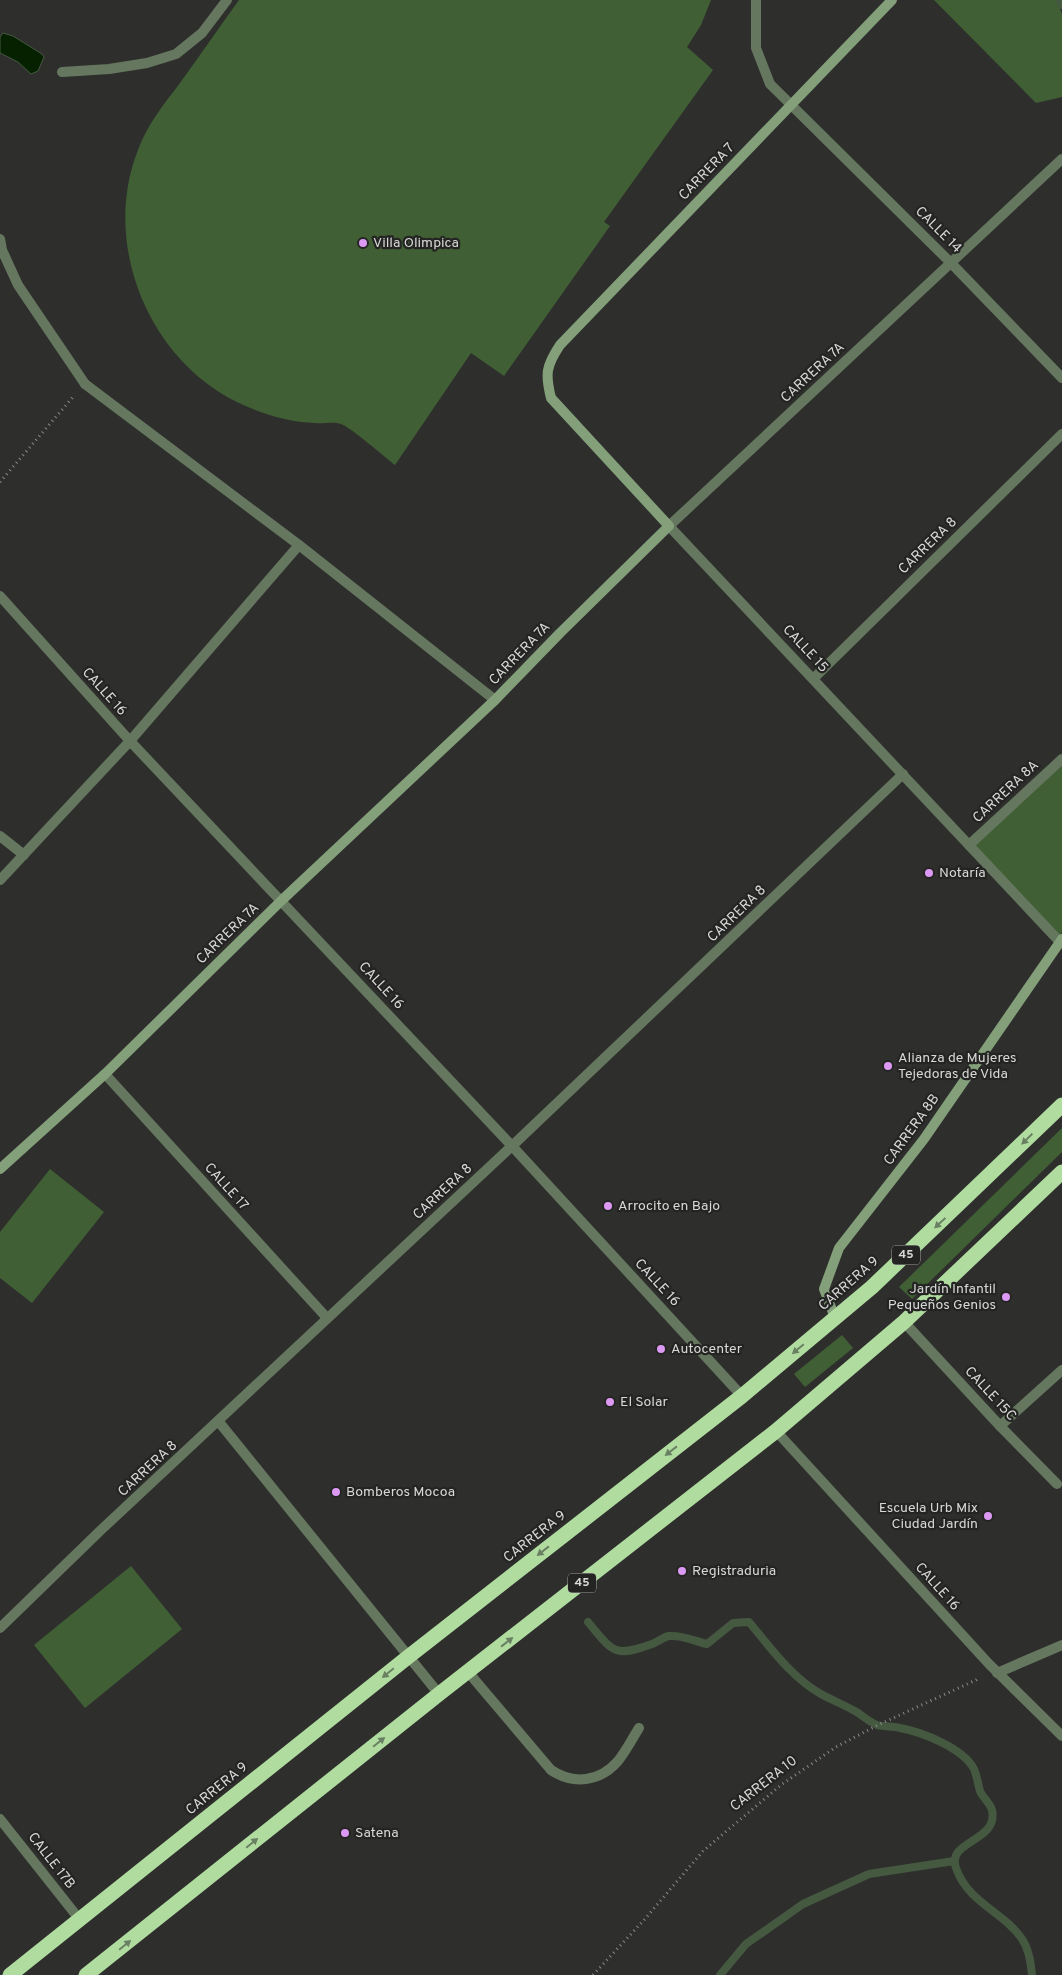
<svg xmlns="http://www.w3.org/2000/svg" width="1062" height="1975" font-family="Overpass,sans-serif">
	<rect width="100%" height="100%" fill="#2e2f2d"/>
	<!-- green -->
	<g fill="#405f34">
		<path d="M 239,0 L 711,0 L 701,25 L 687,47 L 713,70 L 604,222 L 610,226 L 504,376 L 471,353 L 395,465 C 386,458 349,426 341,424 C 333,421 323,424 315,423 C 288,422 263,414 239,403 C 148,360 101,243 138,150 C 147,125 164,104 180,83 C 200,55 219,28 239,0 Z"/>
		<path d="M 934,0 L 1057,0 L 1062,14 L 1062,97 L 1036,103 Z"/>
		<path d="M 1062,762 L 1062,932 L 1060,936 L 974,844 Z"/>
		<path d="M 1062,1128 L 1062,1152 L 912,1299 L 899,1287 Z"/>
		<path d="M 50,1169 L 104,1212 L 32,1303 L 0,1278 L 0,1232 Z"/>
		<path d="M 842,1335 L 853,1348 L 805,1387 L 794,1374 Z"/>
		<path d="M 131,1566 L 182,1629 L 85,1708 L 34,1645 Z"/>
	</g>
	<!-- water -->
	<path fill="#062100" stroke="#455840" d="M 3,33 L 13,36 L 42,54 L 44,57 L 38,71 L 31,74 L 18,62 L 0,53 L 0,37 Z"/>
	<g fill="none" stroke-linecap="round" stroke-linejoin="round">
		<!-- stream -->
		<g stroke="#455840" stroke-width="8">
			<path d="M 1060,0 L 1062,5"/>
			<path d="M 588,1622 C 613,1652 614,1658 652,1644 C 658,1642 663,1637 669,1636 C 683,1635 694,1641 707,1644 L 733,1623 L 749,1622 C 770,1647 792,1678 821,1694 C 832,1700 844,1705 855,1711 C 862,1715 869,1722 877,1725 C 884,1727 893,1726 900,1728 C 922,1732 963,1748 974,1769 C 977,1776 978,1784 980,1791 C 983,1798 990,1803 992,1810 C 999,1842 946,1840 956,1868 C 968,1903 1004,1912 1022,1939 C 1029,1949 1031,1963 1032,1975"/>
			<path d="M 720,1975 L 746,1944 L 803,1904 L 869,1874 L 954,1861"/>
		</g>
		<!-- path -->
		<g stroke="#898a88" stroke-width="3" stroke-dasharray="1 4" stroke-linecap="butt">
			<path d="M 0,482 L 73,397"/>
			<path d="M 593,1975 L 644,1920 L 703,1851 L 781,1785 L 836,1747 L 878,1725 L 976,1680 L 979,1677"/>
		</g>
		<!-- lane -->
		<path stroke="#66775f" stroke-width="10" d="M 0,239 L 2,250 L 18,285 L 85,384"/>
		<!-- street -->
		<g stroke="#66775f" stroke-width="10">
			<path d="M 756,0 L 756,48 L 770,84 L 951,263 L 1062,378"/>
			<path d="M 62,72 L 109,69 L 147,63 L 176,54 L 202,33 L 227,0"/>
			<path d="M 85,384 L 299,545 L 495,700"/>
			<path d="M 0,596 L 130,741 L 512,1146 L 742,1396"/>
			<path d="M 814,678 L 1062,434"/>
			<path d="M 0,836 L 24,855"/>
			<path d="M 969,845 L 1062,759"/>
			<path d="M 0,880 L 130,741 L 299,545"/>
			<path d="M 1060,942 L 669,526 L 1062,159"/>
			<path d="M 105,1074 L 327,1318"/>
			<path d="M 904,1322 L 1000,1426 L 1057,1484"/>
			<path d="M 219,1422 L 439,1694"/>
			<path d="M 1000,1426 L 1062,1370"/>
			<path d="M 776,1431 L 989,1664 L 1062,1736"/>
			<path d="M 0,1628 L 102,1529 L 512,1146 L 903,774"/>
			<path d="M 468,1672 L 551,1770 C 573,1785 600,1782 618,1761 C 626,1751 632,1739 639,1728"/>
			<path d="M 997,1673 L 1062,1645"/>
			<path d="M 0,1819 L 80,1920"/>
		</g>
		<!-- secondary -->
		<g stroke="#84a07a" stroke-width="10">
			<path d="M 0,1169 L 105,1074 L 282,900 L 495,700 L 560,633 L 669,526 L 551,398 C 545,374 546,366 560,345 L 892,0"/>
			<path d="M 835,1318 L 824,1289 L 839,1248 L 924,1139 L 1062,939"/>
		</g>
		<!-- highway -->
		<g stroke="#b1dca0" stroke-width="15">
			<path d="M 10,1975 L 408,1657 L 742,1396 L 872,1287 L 1062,1105"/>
			<path d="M 86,1975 L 439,1694 L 776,1431 L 904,1322 L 1062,1172"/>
		</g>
	</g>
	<!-- one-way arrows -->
	<defs><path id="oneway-solid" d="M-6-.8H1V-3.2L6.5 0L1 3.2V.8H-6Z" transform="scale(1.25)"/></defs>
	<g fill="#6a8062">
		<use href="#oneway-solid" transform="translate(1027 1139) rotate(136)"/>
		<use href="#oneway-solid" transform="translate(940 1223) rotate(137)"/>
		<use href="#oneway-solid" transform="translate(798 1349) rotate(140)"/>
		<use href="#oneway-solid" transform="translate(671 1451) rotate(142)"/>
		<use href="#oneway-solid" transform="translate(543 1551) rotate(142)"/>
		<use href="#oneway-solid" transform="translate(507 1642) rotate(-38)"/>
		<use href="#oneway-solid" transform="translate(388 1673) rotate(141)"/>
		<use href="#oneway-solid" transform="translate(379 1742) rotate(-39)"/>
		<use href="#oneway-solid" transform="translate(252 1843) rotate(-39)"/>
		<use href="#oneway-solid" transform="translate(125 1945) rotate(-39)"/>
	</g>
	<!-- markers -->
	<g fill="#dc99f4" stroke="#242523" stroke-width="2">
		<circle cx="363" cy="243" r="5"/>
		<circle cx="929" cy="873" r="5"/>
		<circle cx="888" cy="1066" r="5"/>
		<circle cx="608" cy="1206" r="5"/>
		<circle cx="1006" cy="1297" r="5"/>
		<circle cx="661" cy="1349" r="5"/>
		<circle cx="610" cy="1402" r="5"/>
		<circle cx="336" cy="1492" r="5"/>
		<circle cx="988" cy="1516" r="5"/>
		<circle cx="682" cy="1571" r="5"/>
		<circle cx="345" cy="1833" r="5"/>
	</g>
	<g text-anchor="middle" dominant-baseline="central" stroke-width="4.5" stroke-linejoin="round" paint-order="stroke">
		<!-- shield labels -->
		<g fill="#242523" stroke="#a1a2a1" stroke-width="1">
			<rect x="892" y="1245.5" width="28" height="19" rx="4"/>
			<rect x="568" y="1573.5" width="28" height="19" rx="4"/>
		</g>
		<g font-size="12" font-weight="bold" fill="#d7d8d7">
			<text x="906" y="1255">45</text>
			<text x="582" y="1583">45</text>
		</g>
		<!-- street labels -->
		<g font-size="14" fill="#d7d8d7" stroke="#242523">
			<text transform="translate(707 172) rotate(-46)">CARRERA 7</text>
			<text transform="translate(938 230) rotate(45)">CALLE 14</text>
			<text transform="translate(813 373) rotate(-43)">CARRERA 7A</text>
			<text transform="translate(928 546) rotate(-44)">CARRERA 8</text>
			<text transform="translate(805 649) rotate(47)">CALLE 15</text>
			<text transform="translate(520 654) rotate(-46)">CARRERA 7A</text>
			<text transform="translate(104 692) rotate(48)">CALLE 16</text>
			<text transform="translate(1006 792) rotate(-43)">CARRERA 8A</text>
			<text transform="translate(737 914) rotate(-44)">CARRERA 8</text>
			<text transform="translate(228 934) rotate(-44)">CARRERA 7A</text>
			<text transform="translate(381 986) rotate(47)">CALLE 16</text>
			<text transform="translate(912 1130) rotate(-54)">CARRERA 8B</text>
			<text transform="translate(226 1187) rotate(48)">CALLE 17</text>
			<text transform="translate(443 1192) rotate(-43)">CARRERA 8</text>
			<text transform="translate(657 1283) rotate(47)">CALLE 16</text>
			<text transform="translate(849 1284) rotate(-41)">CARRERA 9</text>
			<text transform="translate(990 1394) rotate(47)">CALLE 15C</text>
			<text transform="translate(148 1469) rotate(-43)">CARRERA 8</text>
			<text transform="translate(535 1537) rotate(-38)">CARRERA 9</text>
			<text transform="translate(937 1587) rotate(48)">CALLE 16</text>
			<text transform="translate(764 1784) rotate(-38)">CARRERA 10</text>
			<text transform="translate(217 1789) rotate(-39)">CARRERA 9</text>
			<text transform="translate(51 1861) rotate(52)">CALLE 17B</text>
		</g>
		<!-- poi labels -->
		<g font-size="14" fill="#d7d8d7" stroke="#242523" text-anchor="start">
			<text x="373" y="243">Villa Olimpica</text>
			<text x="939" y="873">Notaría</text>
			<text x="898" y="1058">Alianza de Mujeres<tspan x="898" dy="16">Tejedoras de Vida</tspan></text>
			<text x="618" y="1206">Arrocito en Bajo</text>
			<text x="996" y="1289" text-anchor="end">Jardín Infantil<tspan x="996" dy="16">Pequeños Genios</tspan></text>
			<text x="671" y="1349">Autocenter</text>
			<text x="620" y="1402">El Solar</text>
			<text x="346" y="1492">Bomberos Mocoa</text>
			<text x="978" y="1508" text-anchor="end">Escuela Urb Mix<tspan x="978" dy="16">Ciudad Jardín</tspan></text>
			<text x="692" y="1571">Registraduria</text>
			<text x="355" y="1833">Satena</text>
		</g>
	</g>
</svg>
